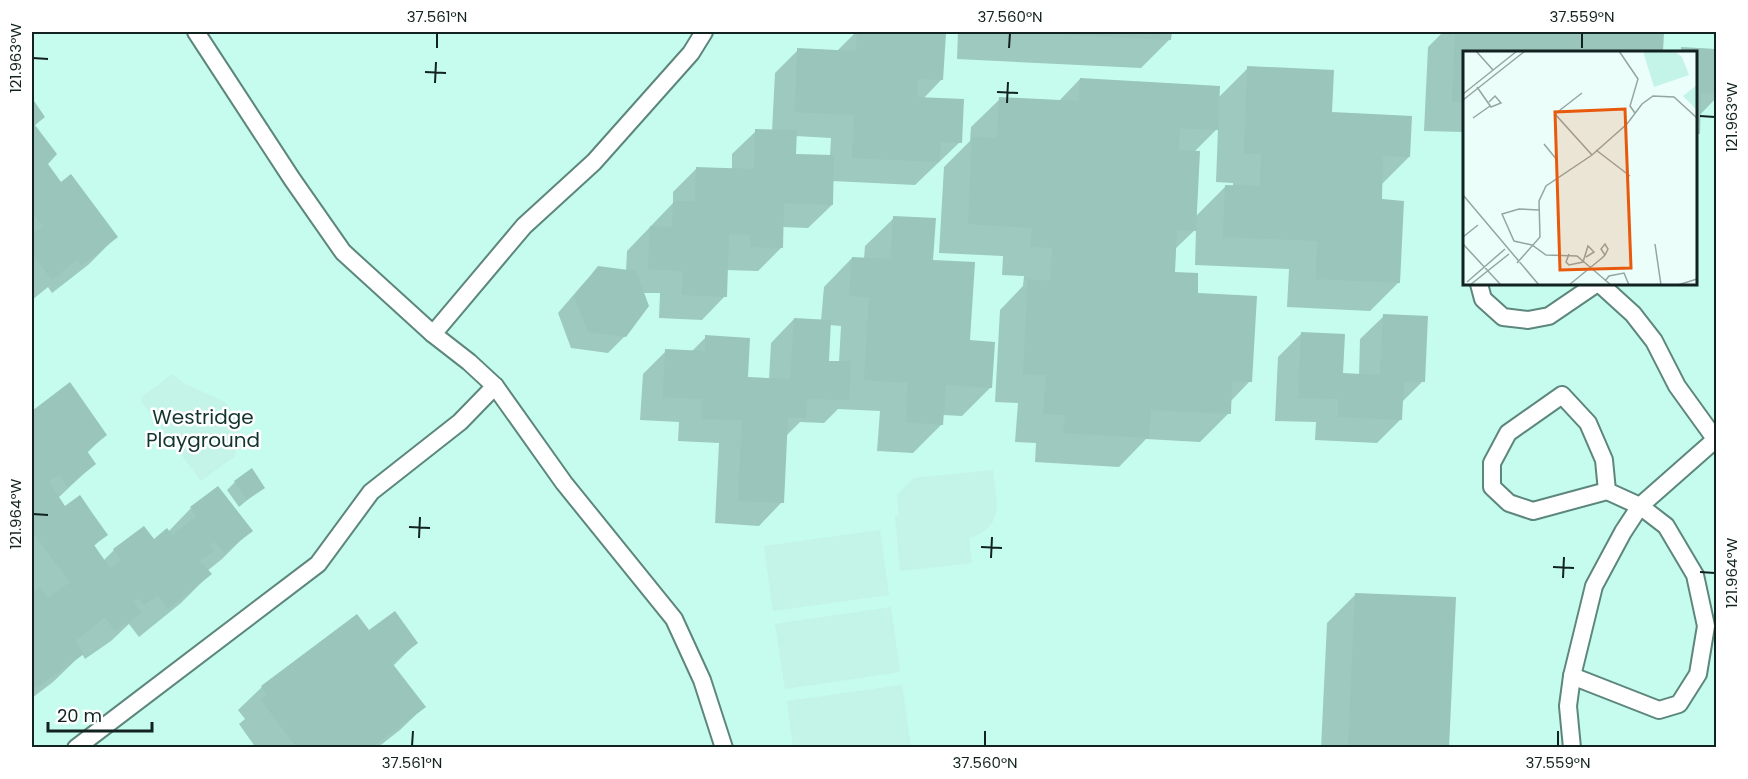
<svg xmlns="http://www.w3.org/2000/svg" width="1748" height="779" font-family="Poppins,sans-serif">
	<rect width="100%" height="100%" fill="#ecfef9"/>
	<!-- built -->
	<path fill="#c5fcee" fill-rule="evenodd" d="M 32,32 L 1716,32 L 1716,747 L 32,747 ZM 1464,52 L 1696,52 L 1696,284 L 1464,284 Z"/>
	<!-- green -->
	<g fill="#c4f3e7">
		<path d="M 173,374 L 183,383 L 225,402 L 240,422 L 235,456 L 201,481 L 141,401 L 143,396 Z"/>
		<path d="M 993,470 C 996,500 1006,527 969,538 L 972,563 L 900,571 L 895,516 L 899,515 L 897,495 L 914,478 Z"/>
		<path d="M 880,530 L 889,595 L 773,611 L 764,546 Z"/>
		<path d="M 891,607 L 900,672 L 785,689 L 775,624 Z"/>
		<path d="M 902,685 L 911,747 L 793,747 L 787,701 Z"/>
	</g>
	<!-- shadow -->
	<g fill="#0003" fill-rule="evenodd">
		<path d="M 856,32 L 944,34 L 942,79 L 923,99 L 960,142 L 915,185 L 832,181 L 832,205 L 808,228 L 782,227 L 781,248 L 758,271 L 726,270 L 725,296 L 702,320 L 659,318 L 660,293 L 642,293 L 625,336 L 608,353 L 571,348 L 558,313 L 582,285 L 598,268 L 626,271 L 627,251 L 673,203 L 673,192 L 696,169 L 732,170 L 732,154 L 756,131 L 772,131 L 775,73 L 798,50 L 836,52 ZM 795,136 L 831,138 L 830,156 L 794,155 Z"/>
		<path d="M 958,32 L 1170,32 L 1170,39 L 1141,68 L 957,59 Z"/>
		<path d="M 1443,32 L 1663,32 L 1662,52 L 1464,52 L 1464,132 L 1424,131 L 1428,47 Z"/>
		<path d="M 1682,49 L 1716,50 L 1716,98 L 1699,116 L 1698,133 L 1696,136 L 1696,52 L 1678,52 Z"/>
		<path d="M 1248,68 L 1409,157 L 1381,185 L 1380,201 L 1399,282 L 1370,311 L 1287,307 L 1289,269 L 1195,265 L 1196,229 L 1174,250 L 1173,273 L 1196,295 L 1250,381 L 1230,402 L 1229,413 L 1200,442 L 1146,439 L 1119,467 L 1035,462 L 1036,443 L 1015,442 L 1018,403 L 995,402 L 1000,310 L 1023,286 L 1024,276 L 1002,275 L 1003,256 L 939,253 L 944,167 L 970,141 L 971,127 L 1000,99 L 1058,102 L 1080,79 L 1218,98 ZM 1218,128 L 1216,182 L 1233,183 L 1233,187 L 1226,186 L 1195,217 L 1193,153 Z"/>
		<path d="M 32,101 L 43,117 L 34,126 L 46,164 L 60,184 L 116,237 L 88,265 L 52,293 L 48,287 L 32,300 Z"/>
		<path d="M 894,218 L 932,261 L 991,387 L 962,416 L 943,415 L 942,424 L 913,453 L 877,451 L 880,411 L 838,409 L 824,423 L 800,422 L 785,437 L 782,502 L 759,526 L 715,523 L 719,443 L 678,441 L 679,422 L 640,420 L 643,374 L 666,351 L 691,352 L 706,337 L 746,379 L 769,380 L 771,343 L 794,319 L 821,321 L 824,287 L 852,258 L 864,259 L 865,246 ZM 830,325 L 841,326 L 839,362 L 828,362 Z"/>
		<path d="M 1384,316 L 1423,381 L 1401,403 L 1401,419 L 1377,443 L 1315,440 L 1316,422 L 1275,421 L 1278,357 L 1301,334 L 1342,375 L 1359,376 L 1360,339 Z"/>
		<path d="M 69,384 L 105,435 L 87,453 L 94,464 L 58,498 L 65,508 L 106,534 L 93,547 L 103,561 L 114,550 L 153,541 L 168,532 L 191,508 L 251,530 L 222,559 L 207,571 L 210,574 L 181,603 L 139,637 L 129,624 L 111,641 L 85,659 L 82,654 L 53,682 L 32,698 L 32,413 Z"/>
		<path d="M 235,482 L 263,487 L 239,507 L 227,490 Z"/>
		<path d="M 1356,594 L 1448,748 L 1321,748 L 1327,623 Z"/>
		<path d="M 369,632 L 416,643 L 393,666 L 424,707 L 400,730 L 377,748 L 256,748 L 239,724 L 245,719 L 238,710 L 262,687 Z"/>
	</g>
	<!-- building -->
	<g fill="#99c5ba">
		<path d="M 857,32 L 946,33 L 943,80 L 918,79 L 917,97 L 964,99 L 962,143 L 941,142 L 939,162 L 852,158 L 854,115 L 795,112 L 797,48 L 856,51 Z"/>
		<path d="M 1035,32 L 1172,32 L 1171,40 L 1035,33 Z"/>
		<path d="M 1455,32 L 1664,32 L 1663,52 L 1464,52 L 1464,103 L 1452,102 Z"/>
		<path d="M 1681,47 L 1716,49 L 1716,94 L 1701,93 L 1700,134 L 1696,134 L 1696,52 L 1681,52 Z"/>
		<path d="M 1247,66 L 1334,70 L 1332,112 L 1412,116 L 1410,157 L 1383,156 L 1382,199 L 1404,201 L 1400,283 L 1316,279 L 1317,241 L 1223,237 L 1225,185 L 1260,186 L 1261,154 L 1244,154 Z"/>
		<path d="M 1080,78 L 1220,86 L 1218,130 L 1180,128 L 1179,150 L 1200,151 L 1196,231 L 1177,230 L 1175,272 L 1198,273 L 1198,293 L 1257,296 L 1252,382 L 1232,381 L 1231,414 L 1151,410 L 1149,438 L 1063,433 L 1065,415 L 1043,414 L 1046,375 L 1023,374 L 1028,279 L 1050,281 L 1052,248 L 1030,247 L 1032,228 L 968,224 L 972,137 L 997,138 L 999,97 L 1079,101 Z"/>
		<path d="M 32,98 L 45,117 L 35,125 L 57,154 L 48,164 L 61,182 L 71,174 L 118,237 L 81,266 L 78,259 L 52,280 L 32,253 L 32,235 L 43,227 L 34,215 L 32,218 Z"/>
		<path d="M 755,129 L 797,130 L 796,154 L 834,155 L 833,205 L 784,203 L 783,248 L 750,247 L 750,235 L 729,234 L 727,297 L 682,295 L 683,271 L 648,269 L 650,226 L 672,227 L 673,201 L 695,201 L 696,167 L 754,169 Z"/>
		<path d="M 893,216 L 936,218 L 933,260 L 975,262 L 970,340 L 995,342 L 992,388 L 946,385 L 943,425 L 906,422 L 908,383 L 864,380 L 869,297 L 849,296 L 852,257 L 891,259 Z"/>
		<path d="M 598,266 L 636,271 L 649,306 L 626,337 L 588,332 L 574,296 Z"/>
		<path d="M 1383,314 L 1428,316 L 1425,382 L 1404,381 L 1402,420 L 1338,417 L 1338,399 L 1298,398 L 1301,332 L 1345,334 L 1343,373 L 1380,375 Z"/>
		<path d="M 794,318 L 831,320 L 829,361 L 851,361 L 849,400 L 807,399 L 806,418 L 788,417 L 784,503 L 738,501 L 742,420 L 701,419 L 701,399 L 663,397 L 665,349 L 705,351 L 705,335 L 750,338 L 748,377 L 790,379 Z"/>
		<path d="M 70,382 L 107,435 L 87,451 L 96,464 L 67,487 L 59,475 L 49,482 L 65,506 L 80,495 L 93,514 L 108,535 L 94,545 L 110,568 L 121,560 L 113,549 L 144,526 L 154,539 L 167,528 L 172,535 L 197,516 L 190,507 L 218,486 L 253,531 L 224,553 L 215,542 L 210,545 L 214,551 L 200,561 L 212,574 L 168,609 L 158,595 L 144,605 L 139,598 L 133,602 L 142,613 L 115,631 L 105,617 L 75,641 L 84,654 L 36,688 L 32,682 L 32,593 L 40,587 L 48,598 L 70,582 L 32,531 L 32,432 L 34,430 L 32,427 L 32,411 Z"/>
		<path d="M 252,468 L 265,488 L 247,500 L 234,481 Z"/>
		<path d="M 1355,593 L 1456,597 L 1449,748 L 1348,748 Z"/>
		<path d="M 395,611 L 418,643 L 392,663 L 426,707 L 371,748 L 297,748 L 261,700 L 267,695 L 261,686 L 357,614 L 369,630 Z"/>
	</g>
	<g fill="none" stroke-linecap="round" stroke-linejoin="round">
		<defs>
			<g id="lane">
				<path d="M 196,32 L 292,179 L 343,252 L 433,334 L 469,362 L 495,386 L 564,483 L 674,619 L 702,680 L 724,748"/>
				<path d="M 1479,284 L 1483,299 L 1503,317 L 1528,320 L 1549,316 L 1596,284"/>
				<path d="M 1600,284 L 1633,314 L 1654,341 L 1677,386 L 1716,440"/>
				<path d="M 433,334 L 524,226 L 594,162 L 691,53 L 704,32"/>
				<path d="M 1572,676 L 1659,710 L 1679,704 L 1698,674 L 1706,626 L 1695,575 L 1666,526 L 1640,506 L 1607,491 L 1533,511 L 1509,503 L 1492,487 L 1492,463 L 1508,433 L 1562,395 L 1588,423 L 1604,460 L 1607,491"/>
				<path d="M 76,748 L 318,564 L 371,492 L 460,422 L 495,386"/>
				<path d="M 1572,748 L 1568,706 L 1572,676 L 1594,586 L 1623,532 L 1640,506 L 1716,439"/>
			</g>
		</defs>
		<!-- lane casing -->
		<use href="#lane" stroke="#5d867c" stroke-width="20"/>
		<!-- lane -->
		<use href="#lane" stroke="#fff" stroke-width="16"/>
	</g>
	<!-- ticks -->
	<path fill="none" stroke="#12231f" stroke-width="2" d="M 437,48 L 437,33M 1009,48 L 1010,33M 1582,48 L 1582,33M 33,58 L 48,59M 425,72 L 446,73M 435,83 L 436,62M 997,92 L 1018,93M 1007,103 L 1008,82M 1700,116 L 1715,117M 33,514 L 48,515M 409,527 L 430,528M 419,538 L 420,517M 981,547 L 1002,548M 991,558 L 992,537M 1553,567 L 1574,568M 1700,572 L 1715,573M 1563,578 L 1564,557M 412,746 L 413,731M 985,746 L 985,731M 1558,746 L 1558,731"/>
	<g text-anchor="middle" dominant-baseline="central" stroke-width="5" stroke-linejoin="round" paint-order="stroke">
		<!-- park labels -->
		<g font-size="20" fill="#12362e" stroke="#fff">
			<text x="203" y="417">Westridge<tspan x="203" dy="23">Playground</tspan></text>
		</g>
	</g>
	<!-- overview -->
	<g transform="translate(1463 51)">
		<rect width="234" height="234" fill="#ecfef9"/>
		<path d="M 180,0 L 211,0 L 219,6 L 226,24 L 191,36 ZM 234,34 L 234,59 L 220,45 Z" fill="#c4f3e7"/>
		<path fill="none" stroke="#95a6a2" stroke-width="1.5" d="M 13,0 L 30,19M 156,0 L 175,28 L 167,55 L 172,62M 14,36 L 28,56 L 38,52 L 32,45 L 26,51M 119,42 L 92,63 L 129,104M 0,43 L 54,0M 0,49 L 62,0M 10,67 L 27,55M 81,93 L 94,109 L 94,127M 133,99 L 167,125M 0,144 L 76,234M 76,159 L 56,158 L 39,163 L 51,190 L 69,194 L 83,204 L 114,205 L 148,234M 0,186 L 15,174M 0,193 L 38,234M 192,193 L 198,234M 106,203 L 103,211 L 106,214 L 120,211 L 125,195 L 131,201 L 123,206M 54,212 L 77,186 L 76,150 L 83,135 L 129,104 L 164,73 L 179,53 L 190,45 L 211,46 L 234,67M 142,230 L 146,225 L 161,222 L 166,234M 4,231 L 42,198M 7,234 L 46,203M 106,234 L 139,207 L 142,204 L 145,198 L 142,193 L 138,198 L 142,204M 215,234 L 234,228"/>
		<path fill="#e8590c" fill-opacity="0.15" stroke="#e8590c" stroke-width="3" d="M 162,58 L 168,217 L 97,219 L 92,61 Z"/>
		<rect width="234" height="234" fill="none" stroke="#12231f" stroke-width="3"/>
	</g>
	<!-- border -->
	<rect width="1748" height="779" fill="none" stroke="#ffffff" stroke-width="66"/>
	<!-- scale -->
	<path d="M48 722v9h104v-9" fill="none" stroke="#12231f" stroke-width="3"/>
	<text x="57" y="722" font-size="18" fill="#12231f" stroke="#ffffff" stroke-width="4.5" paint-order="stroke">20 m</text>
	<rect x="33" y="33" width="1682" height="713" fill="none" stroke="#12231f" stroke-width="2"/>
	<g font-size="15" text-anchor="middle" fill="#12231f">
		<text x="437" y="22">37.561°N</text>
		<text x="1010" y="22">37.560°N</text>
		<text x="1582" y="22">37.559°N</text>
		<text transform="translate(16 58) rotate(-90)" y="5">121.963°W</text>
		<text transform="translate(1732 117) rotate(-90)" y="5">121.963°W</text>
		<text transform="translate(16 514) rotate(-90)" y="5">121.964°W</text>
		<text transform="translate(1732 573) rotate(-90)" y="5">121.964°W</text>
		<text x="412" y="768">37.561°N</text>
		<text x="985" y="768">37.560°N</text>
		<text x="1558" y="768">37.559°N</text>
	</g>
</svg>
